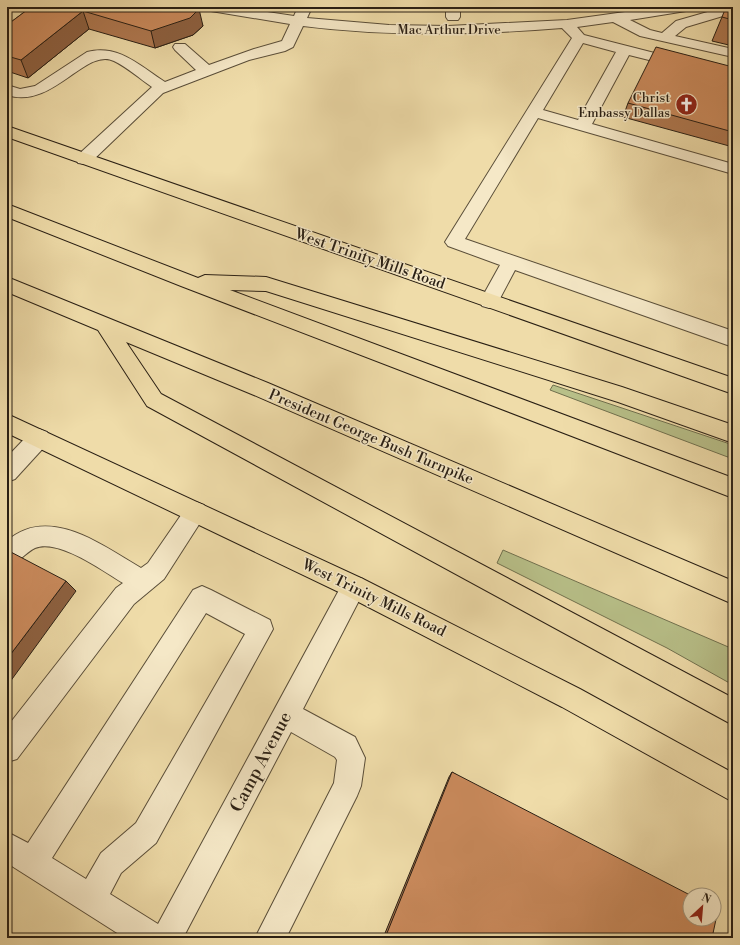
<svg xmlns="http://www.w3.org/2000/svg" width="740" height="945" font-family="'Libre Bodoni',serif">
	<rect width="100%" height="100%" fill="#efdca9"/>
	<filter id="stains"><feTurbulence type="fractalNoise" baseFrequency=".005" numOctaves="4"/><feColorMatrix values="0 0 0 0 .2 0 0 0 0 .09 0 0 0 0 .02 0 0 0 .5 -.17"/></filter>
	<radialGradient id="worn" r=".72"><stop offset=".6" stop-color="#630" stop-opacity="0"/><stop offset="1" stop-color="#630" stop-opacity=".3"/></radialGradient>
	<!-- green -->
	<g fill="#b8c089" stroke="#70704e">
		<path d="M 553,385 L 733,445 L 733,459 L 550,390 Z"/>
		<path d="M 503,550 L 733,649 L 733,685 L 667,648 L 497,563 Z"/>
	</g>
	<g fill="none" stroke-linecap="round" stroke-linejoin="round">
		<defs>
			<g id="minor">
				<path d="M 204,7 L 234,7 L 294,16 L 298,7 L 312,7 L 307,18 L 389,25 L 448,26 L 567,20 L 661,7 L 693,7 L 691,10 L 686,11 L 630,20 L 650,30 L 662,33 L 676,21 L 725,7 L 733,7 L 733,13 L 686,27 L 675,36 L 733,49 L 733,57 L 640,36 L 613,22 L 577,27 L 584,35 L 733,73 L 733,81 L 629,55 L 592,124 L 733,164 L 733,174 L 538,118 L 465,239 L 733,331 L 733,347 L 515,270 L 496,306 L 489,308 L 482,306 L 480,301 L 500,265 L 448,246 L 445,242 L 572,38 L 562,28 C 476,35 390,37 303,26 L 293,47 L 285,51 L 249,60 L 163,93 L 90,163 L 84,164 L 78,163 L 76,159 L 78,155 L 152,87 C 140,79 127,67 114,61 C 85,47 53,110 7,95 L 7,85 L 20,89 L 35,86 L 87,52 C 119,44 140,66 165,82 L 196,70 L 175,50 L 173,47 L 175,44 L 185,44 L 209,65 L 254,49 L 282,41 L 290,24 L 211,11 L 206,10 ZM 583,43 L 616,52 L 578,120 L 543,110 Z"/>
				<path d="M 446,7 L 460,7 L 460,17 L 458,20 L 448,20 L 446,17 Z"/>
				<path d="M 39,429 L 47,432 L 50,438 L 47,444 L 15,479 L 7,482 L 7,457 L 31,432 Z"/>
				<path d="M 196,502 L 204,505 L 207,512 L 164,579 L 134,604 L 17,759 L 7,762 L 7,727 L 116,588 L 123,583 C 103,571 58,538 35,548 C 25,553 18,563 7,567 L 7,541 C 49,504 103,546 141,568 L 148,563 L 188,505 Z"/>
				<path d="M 354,576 L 363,579 L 366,587 L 303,709 L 355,737 L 365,758 L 361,786 L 357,796 L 286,938 L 255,938 L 334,783 L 337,760 L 335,757 L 291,732 L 183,938 L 125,938 L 7,863 L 7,832 L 28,843 L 193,590 L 202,586 L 211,590 L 270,620 L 273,629 L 156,843 L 121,873 L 110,894 L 158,924 L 345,579 ZM 206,613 L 245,634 L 136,823 L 101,853 L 86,879 L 52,858 Z"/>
			</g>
			<g id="major">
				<path d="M 7,126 L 733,378 L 733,394 L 7,137 Z"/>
				<path d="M 7,414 L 363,579 L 580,689 L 733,773 L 733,802 L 562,707 L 345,595 L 7,433 Z"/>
			</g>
			<g id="highway">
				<path d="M 7,204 L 198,278 L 205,275 L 266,277 L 622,387 L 733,425 L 733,443 L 618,402 L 266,291 L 230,290 L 733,478 L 733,498 L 181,286 L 7,217 Z"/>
				<path d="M 7,277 L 268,383 L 733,581 L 733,604 L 254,395 L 126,342 L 161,394 L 733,698 L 733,725 L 147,406 L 98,330 L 7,292 Z"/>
			</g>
		</defs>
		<!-- minor casing -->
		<use href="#minor" stroke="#5a4e39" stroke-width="2"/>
		<!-- major casing -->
		<use href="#major" stroke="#291f14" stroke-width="2"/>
		<!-- highway casing -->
		<use href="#highway" stroke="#291f14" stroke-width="2"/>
		<!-- minor -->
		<use href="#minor" fill="#f5e8c7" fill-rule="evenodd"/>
		<!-- major -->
		<use href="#major" fill="#efdca9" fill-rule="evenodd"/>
		<!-- highway -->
		<use href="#highway" fill="#efdca9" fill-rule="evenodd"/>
	</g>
	<!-- wall -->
	<g fill="#af7850" stroke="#291f14">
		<path d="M 31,7 L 193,7 L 203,26 L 193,35 L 155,48 L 89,29 L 28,78 L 7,71 L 7,25 Z"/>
		<path d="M 733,7 L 733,46 L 712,41 L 722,17 Z"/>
		<path d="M 733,67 L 733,147 L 623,117 L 628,103 Z"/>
		<path d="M 452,772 L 712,938 L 383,938 L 449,777 Z"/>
	</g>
	<!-- shaded-wall -->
	<g fill="#8e6141" stroke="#291f14">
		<path d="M 199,9 L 203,26 L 193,35 L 155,48 L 151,31 Z"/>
		<path d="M 83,11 L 89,29 L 28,78 L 21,60 Z"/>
		<path d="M 66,581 L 76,591 L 7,686 L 7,659 Z"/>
	</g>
	<!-- building -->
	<g fill="#cb8b5d" stroke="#291f14">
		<path d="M 31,7 L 193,7 L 199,9 L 190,18 L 151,31 L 83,11 L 21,60 L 7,56 L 7,25 Z"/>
		<path d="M 726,7 L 733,7 L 733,20 L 722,17 Z"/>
		<path d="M 656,47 L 733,67 L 733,132 L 628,103 Z"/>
		<path d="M 7,550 L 66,581 L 7,659 Z"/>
		<path d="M 452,772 L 690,895 L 690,919 L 714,919 L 714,908 L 718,910 L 712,938 L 385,938 Z"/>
	</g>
	<!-- icons -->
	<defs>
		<symbol id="church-disc" viewBox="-11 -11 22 22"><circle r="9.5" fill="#8f2418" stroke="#f5e8c7"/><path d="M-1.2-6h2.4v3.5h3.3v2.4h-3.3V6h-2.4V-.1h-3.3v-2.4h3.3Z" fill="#fff"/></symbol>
	</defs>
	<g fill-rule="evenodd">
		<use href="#church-disc" x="674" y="92" width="25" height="25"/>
	</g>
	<g text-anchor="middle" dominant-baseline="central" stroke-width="3" stroke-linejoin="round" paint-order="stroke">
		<!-- far-street labels -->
		<g font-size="13" fill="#291f14" stroke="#f5e8c7">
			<text x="449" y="30">Mac Arthur Drive</text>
		</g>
		<!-- far-poi labels -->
		<g font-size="13" fill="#291f14" stroke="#f5e8c7" text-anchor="end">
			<text x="670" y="98">Christ<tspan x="670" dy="15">Embassy Dallas</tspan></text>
		</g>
		<!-- street labels -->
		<g font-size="15" fill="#291f14" stroke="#f5e8c7">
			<text transform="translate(370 259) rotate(19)">West Trinity Mills Road</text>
			<text transform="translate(371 437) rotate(23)">President George Bush Turnpike</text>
			<text transform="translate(374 598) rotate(26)">West Trinity Mills Road</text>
		</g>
		<!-- near-street labels -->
		<g font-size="18" fill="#291f14" stroke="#f5e8c7">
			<text transform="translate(261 762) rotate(-62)">Camp Avenue</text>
		</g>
	</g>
	<!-- margin -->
	<rect width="740" height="945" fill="none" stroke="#efdca9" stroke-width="24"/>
	<rect x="8" y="8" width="724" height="929" fill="none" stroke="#291f14" stroke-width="2"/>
	<rect x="12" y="12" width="716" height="921" fill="none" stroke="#291f14"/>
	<!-- north arrow -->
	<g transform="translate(702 907) rotate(26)"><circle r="19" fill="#f5e8c7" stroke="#a3987f"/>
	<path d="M0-3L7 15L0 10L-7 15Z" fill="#8f2418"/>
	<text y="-6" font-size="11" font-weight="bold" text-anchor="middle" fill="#291f14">N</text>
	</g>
	<rect width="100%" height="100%" filter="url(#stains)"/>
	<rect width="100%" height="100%" fill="url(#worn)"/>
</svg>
